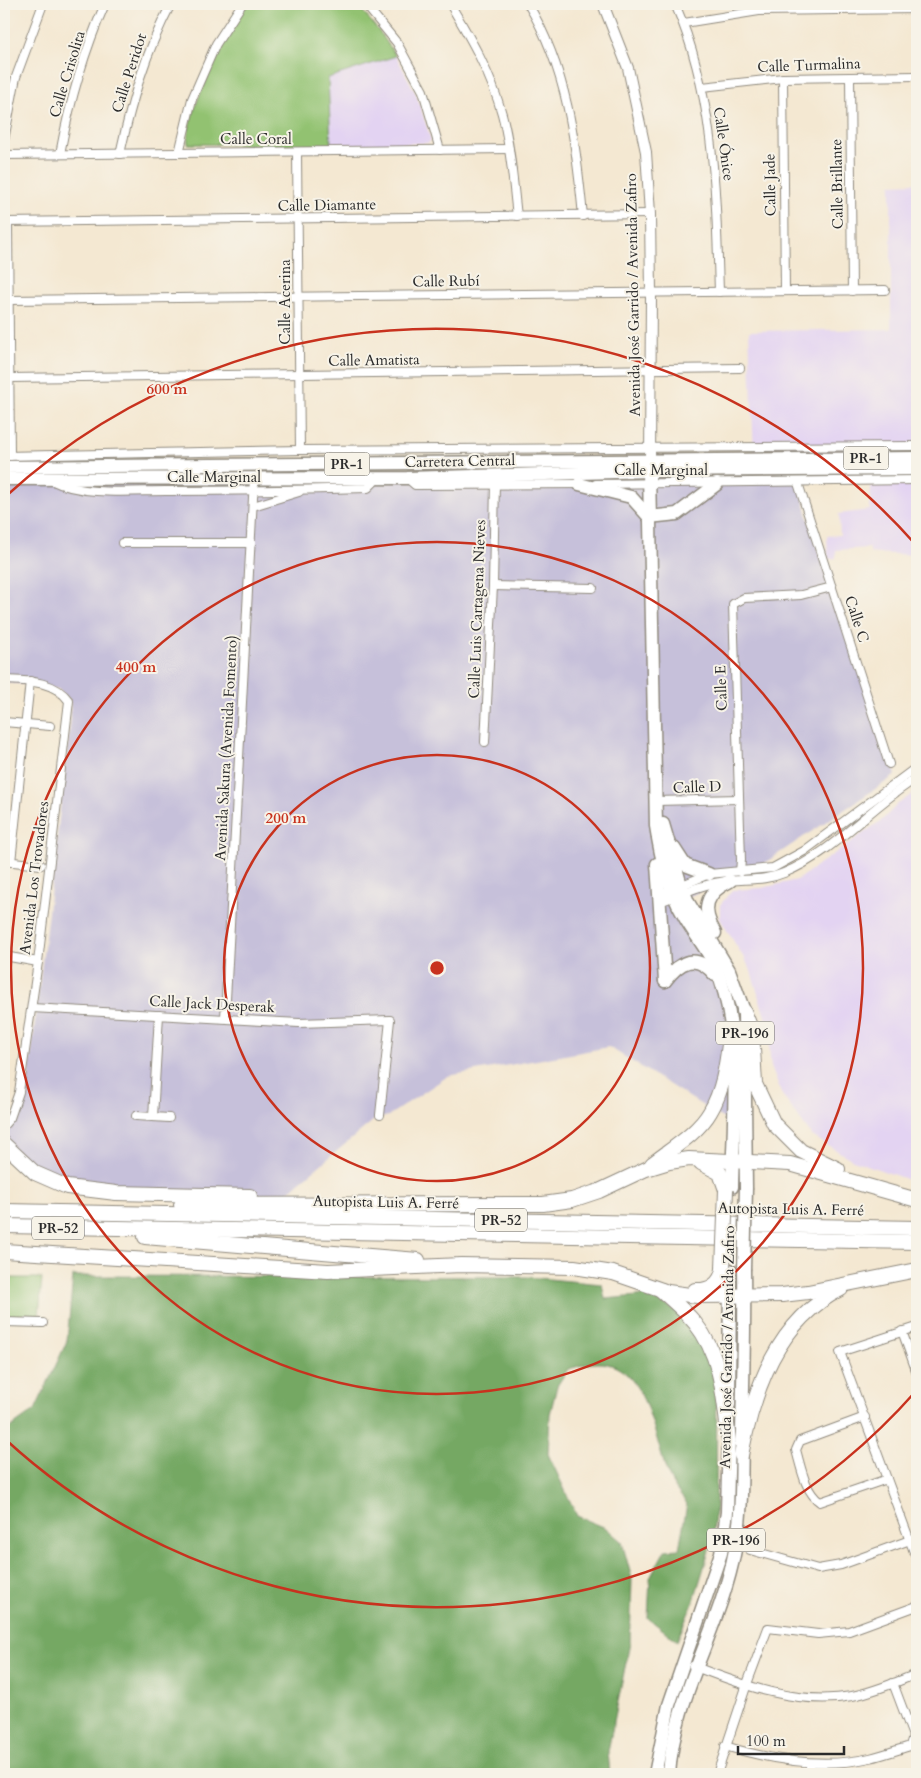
<svg xmlns="http://www.w3.org/2000/svg" width="921" height="1778" font-family="Cardo,serif">
	<rect width="100%" height="100%" fill="#f7f3e8"/>
	<filter id="ink" filterUnits="userSpaceOnUse"><feTurbulence type="fractalNoise" baseFrequency=".02" numOctaves="2"/><feDisplacementMap in="SourceGraphic" scale="10" xChannelSelector="R" yChannelSelector="G"/><feConvolveMatrix kernelMatrix="1 2 1 2 8 2 1 2 1" color-interpolation-filters="sRGB"/></filter>
	<filter id="wash" filterUnits="userSpaceOnUse"><feTurbulence type="fractalNoise" baseFrequency=".0096" numOctaves="4" result="noise"/><feDisplacementMap in="SourceGraphic" scale="20" xChannelSelector="R" yChannelSelector="G"/><feGaussianBlur stdDeviation="1.12" result="paint"/><feColorMatrix in="noise" values="0 0 0 0 0 0 0 0 0 0 0 0 0 0 0 0 0 1.4 0 .05"/><feComposite in="paint" operator="in"/></filter>
	<g filter="url(#wash)">
		<rect width="100%" height="100%" fill="#f4e8d2"/>
		<!-- built -->
		<g fill="#e3d3f2">
			<path d="M 396,56 L 416,94 L 431,140 L 428,143 L 331,146 L 328,78 Z"/>
			<path d="M 917,183 L 917,453 L 754,455 L 749,331 L 891,329 L 891,184 Z"/>
			<path d="M 917,484 L 917,555 L 871,553 L 869,548 L 836,550 L 836,558 L 828,559 L 827,536 L 840,535 L 839,514 L 870,510 L 871,486 Z"/>
			<path d="M 917,791 L 917,1183 L 853,1160 L 812,1136 L 782,1095 L 771,1067 L 767,1023 L 750,968 L 720,919 L 720,905 L 732,890 L 762,888 L 797,880 L 882,820 L 898,804 Z"/>
		</g>
		<!-- industrial -->
		<path fill="#c6c0da" d="M 805,465 L 799,484 L 810,524 L 896,775 L 763,864 L 687,897 L 738,990 L 748,1134 L 609,1047 L 448,1076 L 388,1116 L 374,1120 L 282,1197 L 125,1196 L 61,1187 L 4,1142 L 4,1137 L 19,1115 L 28,1082 L 71,718 L 70,700 L 58,689 L 4,682 L 4,474 Z"/>
		<!-- green -->
		<g fill="#92c271" stroke="#5e764e">
			<path d="M 248,4 L 357,4 L 382,35 L 396,56 L 328,78 L 331,146 L 188,144 C 182,119 231,27 248,4 Z"/>
			<path d="M 4,1278 L 42,1278 L 39,1317 L 4,1317 Z"/>
		</g>
		<!-- forest -->
		<path fill="#75a863" stroke="#506a47" d="M 73,1276 L 528,1277 L 602,1284 L 605,1299 L 648,1295 L 677,1311 L 699,1340 L 712,1368 L 717,1387 L 716,1507 L 712,1541 L 694,1600 L 677,1641 L 648,1618 L 650,1578 L 665,1550 L 679,1549 L 687,1504 C 682,1497 675,1489 671,1481 C 654,1448 650,1363 598,1363 C 588,1363 577,1367 568,1369 L 557,1386 L 550,1414 L 548,1454 L 577,1516 L 606,1528 L 622,1542 L 632,1579 L 630,1643 L 608,1751 L 610,1774 L 4,1774 L 4,1432 L 35,1410 L 67,1341 Z"/>
	</g>
	<g filter="url(#ink)">
		<g fill="none" stroke-linecap="round" stroke-linejoin="round">
			<defs>
				<g id="minor">
					<path d="M 365,4 L 397,43 L 423,91 L 440,150"/>
					<path d="M 450,4 C 471,39 491,74 502,114 C 511,147 513,183 517,216"/>
					<path d="M 528,4 C 567,69 576,142 583,216"/>
					<path d="M 675,4 C 715,95 716,194 719,292"/>
					<path d="M 684,23 L 759,11 L 917,9"/>
					<path d="M 850,77 L 852,291"/>
					<path d="M 783,78 L 785,291"/>
					<path d="M 702,87 L 783,78 L 917,76"/>
					<path d="M 4,140 L 16,77 L 43,4"/>
					<path d="M 179,153 L 192,99 L 216,44 L 242,4"/>
					<path d="M 297,153 L 300,450"/>
					<path d="M 60,154 C 70,100 83,54 105,4"/>
					<path d="M 120,154 C 132,99 145,54 171,4"/>
					<path d="M 4,155 L 509,149"/>
					<path d="M 4,222 L 650,214"/>
					<path d="M 8,223 L 10,456"/>
					<path d="M 9,300 L 885,290"/>
					<path d="M 9,378 L 740,368"/>
					<path d="M 4,456 L 300,450 L 917,446"/>
					<path d="M 407,478 L 415,485 L 582,484"/>
					<path d="M 53,481 C 82,496 133,491 166,491 C 233,491 301,490 368,488 L 378,478"/>
					<path d="M 798,483 L 889,764"/>
					<path d="M 596,484 L 917,480"/>
					<path d="M 253,506 L 299,492"/>
					<path d="M 122,543 L 251,543"/>
					<path d="M 493,586 L 593,588"/>
					<path d="M 4,680 C 27,681 54,680 69,701 L 38,962 L 19,1092 L 10,1118 L 4,1125"/>
					<path d="M 4,722 L 50,726"/>
					<path d="M 485,742 L 493,586 L 495,482"/>
					<path d="M 656,801 L 739,799"/>
					<path d="M 4,861 L 41,865"/>
					<path d="M 11,862 L 30,681"/>
					<path d="M 740,872 L 741,860 L 733,604 L 744,598 L 801,595 L 832,587"/>
					<path d="M 658,895 L 709,874 L 773,868 L 804,851 L 917,767"/>
					<path d="M 659,902 C 679,895 699,885 720,882 C 742,878 763,882 784,873 C 835,852 870,806 917,778"/>
					<path d="M 4,956 L 38,962"/>
					<path d="M 32,1008 L 299,1023 L 390,1020 L 380,1115"/>
					<path d="M 225,1018 L 254,479"/>
					<path d="M 136,1116 L 169,1118"/>
					<path d="M 153,1117 L 159,1015"/>
					<path d="M 4,1322 L 43,1323"/>
					<path d="M 917,1327 L 840,1352 L 917,1560"/>
					<path d="M 902,1331 L 917,1373"/>
					<path d="M 865,1417 L 800,1441 L 796,1450 C 801,1467 805,1492 820,1502 L 887,1479"/>
					<path d="M 750,1550 L 818,1569 L 841,1565 L 910,1540"/>
					<path d="M 693,1666 C 742,1685 798,1706 852,1696 C 874,1692 896,1682 917,1674"/>
					<path d="M 725,1746 C 771,1760 822,1769 870,1758 C 883,1755 897,1750 910,1746 L 913,1736 L 893,1683"/>
					<path d="M 810,1763 L 810,1774"/>
					<path d="M 717,1774 L 747,1684 L 768,1628 L 818,1634 L 849,1631 L 917,1606"/>
				</g>
				<path id="tertiary" d="M 603,4 L 628,68 L 646,152 L 650,214 L 651,293 L 650,466"/>
				<g id="primary">
					<path d="M 4,467 L 917,458"/>
					<path d="M 649,471 L 656,826 C 661,858 668,889 684,916 C 694,934 708,950 716,968 C 743,1031 733,1119 732,1187"/>
					<path d="M 4,479 L 407,478 L 649,471 L 917,469"/>
					<path d="M 579,484 L 631,497 L 649,517"/>
					<path d="M 649,517 L 677,514 L 717,484"/>
					<path d="M 663,824 L 680,882 L 688,902 L 729,970 L 744,1011 L 746,1188"/>
					<path d="M 674,848 L 685,865 L 709,874"/>
					<path d="M 657,864 L 665,981"/>
					<path d="M 715,933 C 701,909 705,893 730,881"/>
					<path d="M 665,981 C 680,961 696,952 715,975"/>
					<path d="M 729,1405 L 730,1270"/>
					<path d="M 655,1774 L 669,1705 L 721,1553 L 727,1512 L 729,1432"/>
					<path d="M 669,1774 C 674,1696 721,1627 735,1550 C 743,1512 741,1472 742,1433 C 743,1379 745,1324 744,1270"/>
				</g>
				<g id="motorway">
					<path d="M 744,1011 L 752,1031 L 755,1084 L 774,1124 L 801,1151 L 838,1169"/>
					<path d="M 4,1144 L 35,1173 L 67,1187 L 116,1193 L 250,1196"/>
					<path d="M 701,1163 L 720,1173 L 726,1190"/>
					<path d="M 652,1164 C 671,1149 698,1133 710,1112 C 725,1087 727,1058 731,1030"/>
					<path d="M 181,1205 L 543,1204 L 572,1200 L 599,1191 L 646,1169 L 669,1162 L 689,1159 L 790,1164 L 917,1200"/>
					<path d="M 4,1211 L 917,1228"/>
					<path d="M 4,1226 L 917,1242"/>
					<path d="M 145,1237 L 418,1260"/>
					<path d="M 4,1251 L 328,1271 L 461,1265 L 574,1267 L 613,1273 L 668,1292 L 697,1296 L 782,1295 L 808,1292 L 917,1270"/>
					<path d="M 661,1290 C 673,1301 685,1311 695,1323 C 722,1356 724,1400 729,1441"/>
					<path d="M 695,1290 C 709,1291 721,1284 723,1269"/>
					<path d="M 741,1455 C 754,1389 777,1321 841,1289"/>
				</g>
			</defs>
			<!-- minor casing -->
			<use href="#minor" stroke="#908a7e" stroke-width="10"/>
			<!-- tertiary casing -->
			<use href="#tertiary" stroke="#908a7e" stroke-width="12"/>
			<!-- primary casing -->
			<use href="#primary" stroke="#908a7e" stroke-width="15"/>
			<!-- motorway casing -->
			<use href="#motorway" stroke="#908a7e" stroke-width="16"/>
			<!-- minor -->
			<use href="#minor" stroke="#fff" stroke-width="8"/>
			<!-- tertiary -->
			<use href="#tertiary" stroke="#fff" stroke-width="10"/>
			<!-- primary -->
			<use href="#primary" stroke="#fff" stroke-width="12"/>
			<!-- motorway -->
			<use href="#motorway" stroke="#fff" stroke-width="14"/>
			<defs>
				<path id="primary-bridge" d="M 744,1270 L 746,1188"/>
				<path id="motorway-bridge" d="M 723,1269 L 726,1190"/>
			</defs>
			<!-- primary-bridge casing -->
			<use href="#primary-bridge" stroke="#908a7e" stroke-width="15" stroke-linecap="butt"/>
			<!-- motorway-bridge casing -->
			<use href="#motorway-bridge" stroke="#908a7e" stroke-width="16" stroke-linecap="butt"/>
			<!-- primary-bridge -->
			<use href="#primary-bridge" stroke="#fff" stroke-width="12"/>
			<!-- motorway-bridge -->
			<use href="#motorway-bridge" stroke="#fff" stroke-width="14"/>
		</g>
	</g>
	<!-- distance rings -->
	<g fill="none" stroke="#c8321e" stroke-width="2.5">
		<circle cx="437" cy="968" r="213"/>
		<circle cx="437" cy="968" r="426"/>
		<path d="M916 1391A639 639 0 0 1 5 1439M5 497A639 639 0 0 1 916 545"/>
	</g>
	<g text-anchor="middle" dominant-baseline="central" stroke-width="4" stroke-linejoin="round" paint-order="stroke">
		<!-- shield labels -->
		<g fill="#f7f3e8" stroke="#686764" stroke-width="1">
			<rect x="843.5" y="446.5" width="45" height="23" rx="4"/>
			<rect x="324.5" y="452.5" width="45" height="23" rx="4"/>
			<rect x="716" y="1021.5" width="58" height="23" rx="4"/>
			<rect x="475" y="1208.5" width="52" height="23" rx="4"/>
			<rect x="32" y="1216.5" width="52" height="23" rx="4"/>
			<rect x="707" y="1528.5" width="58" height="23" rx="4"/>
		</g>
		<g font-size="14" font-weight="bold" fill="#2b2b2b">
			<text x="866" y="458">PR-1</text>
			<text x="347" y="464">PR-1</text>
			<text x="745" y="1033">PR-196</text>
			<text x="501" y="1220">PR-52</text>
			<text x="58" y="1228">PR-52</text>
			<text x="736" y="1540">PR-196</text>
		</g>
		<!-- street labels -->
		<g font-size="15" fill="#2b2b2b" stroke="#f7f3e8">
			<text transform="translate(809 65) rotate(-2)">Calle Turmalina</text>
			<text transform="translate(129 73) rotate(-72)">Calle Peridot</text>
			<text transform="translate(67 74) rotate(-73)">Calle Crisolita</text>
			<text x="256" y="139">Calle Coral</text>
			<text transform="translate(724 144) rotate(82)">Calle Ónice</text>
			<text transform="translate(837 184) rotate(-91)">Calle Brillante</text>
			<text transform="translate(770 185) rotate(-91)">Calle Jade</text>
			<text transform="translate(327 205) rotate(-1)">Calle Diamante</text>
			<text transform="translate(446 281) rotate(-1)">Calle Rubí</text>
			<text transform="translate(633 295) rotate(-91)">Avenida José Garrido / Avenida Zafiro</text>
			<text transform="translate(285 302) rotate(-90)">Calle Acerina</text>
			<text transform="translate(374 360) rotate(-1)">Calle Amatista</text>
			<text transform="translate(460 461) rotate(-1)">Carretera Central</text>
			<text x="661" y="470">Calle Marginal</text>
			<text x="214" y="477">Calle Marginal</text>
			<text transform="translate(477 609) rotate(-88)">Calle Luis Cartagena Nieves</text>
			<text transform="translate(857 619) rotate(72)">Calle C</text>
			<text transform="translate(721 688) rotate(-92)">Calle E</text>
			<text transform="translate(226 748) rotate(-87)">Avenida Sakura (Avenida Fomento)</text>
			<text transform="translate(697 787) rotate(-2)">Calle D</text>
			<text transform="translate(34 878) rotate(-83)">Avenida Los Trovadores</text>
			<text transform="translate(212 1004) rotate(3)">Calle Jack Desperak</text>
			<text transform="translate(386 1202) rotate(1)">Autopista Luis A. Ferré</text>
			<text transform="translate(791 1209) rotate(1)">Autopista Luis A. Ferré</text>
			<text transform="translate(727 1347) rotate(-89)">Avenida José Garrido / Avenida Zafiro</text>
		</g>
	</g>
	<circle cx="437" cy="968" r="8" fill="#c8321e" stroke="#f7f3e8" stroke-width="2.5"/>
	<g font-size="15" text-anchor="middle" font-weight="bold" fill="#c8321e" stroke="#f7f3e8" stroke-width="4" stroke-linejoin="round" paint-order="stroke">
		<text x="167" y="394">600 m</text>
		<text x="136" y="672">400 m</text>
		<text x="286" y="823">200 m</text>
	</g>
	<!-- margin -->
	<rect width="921" height="1778" fill="none" stroke="#f7f3e8" stroke-width="20"/>
	<!-- scale -->
	<path d="M738 1746v8h106v-8" fill="none" stroke="#2b2b2b" stroke-width="2.5"/>
	<text x="746" y="1746" font-size="15" fill="#2b2b2b" stroke="#f7f3e8" stroke-width="4" paint-order="stroke">100 m</text>
</svg>
